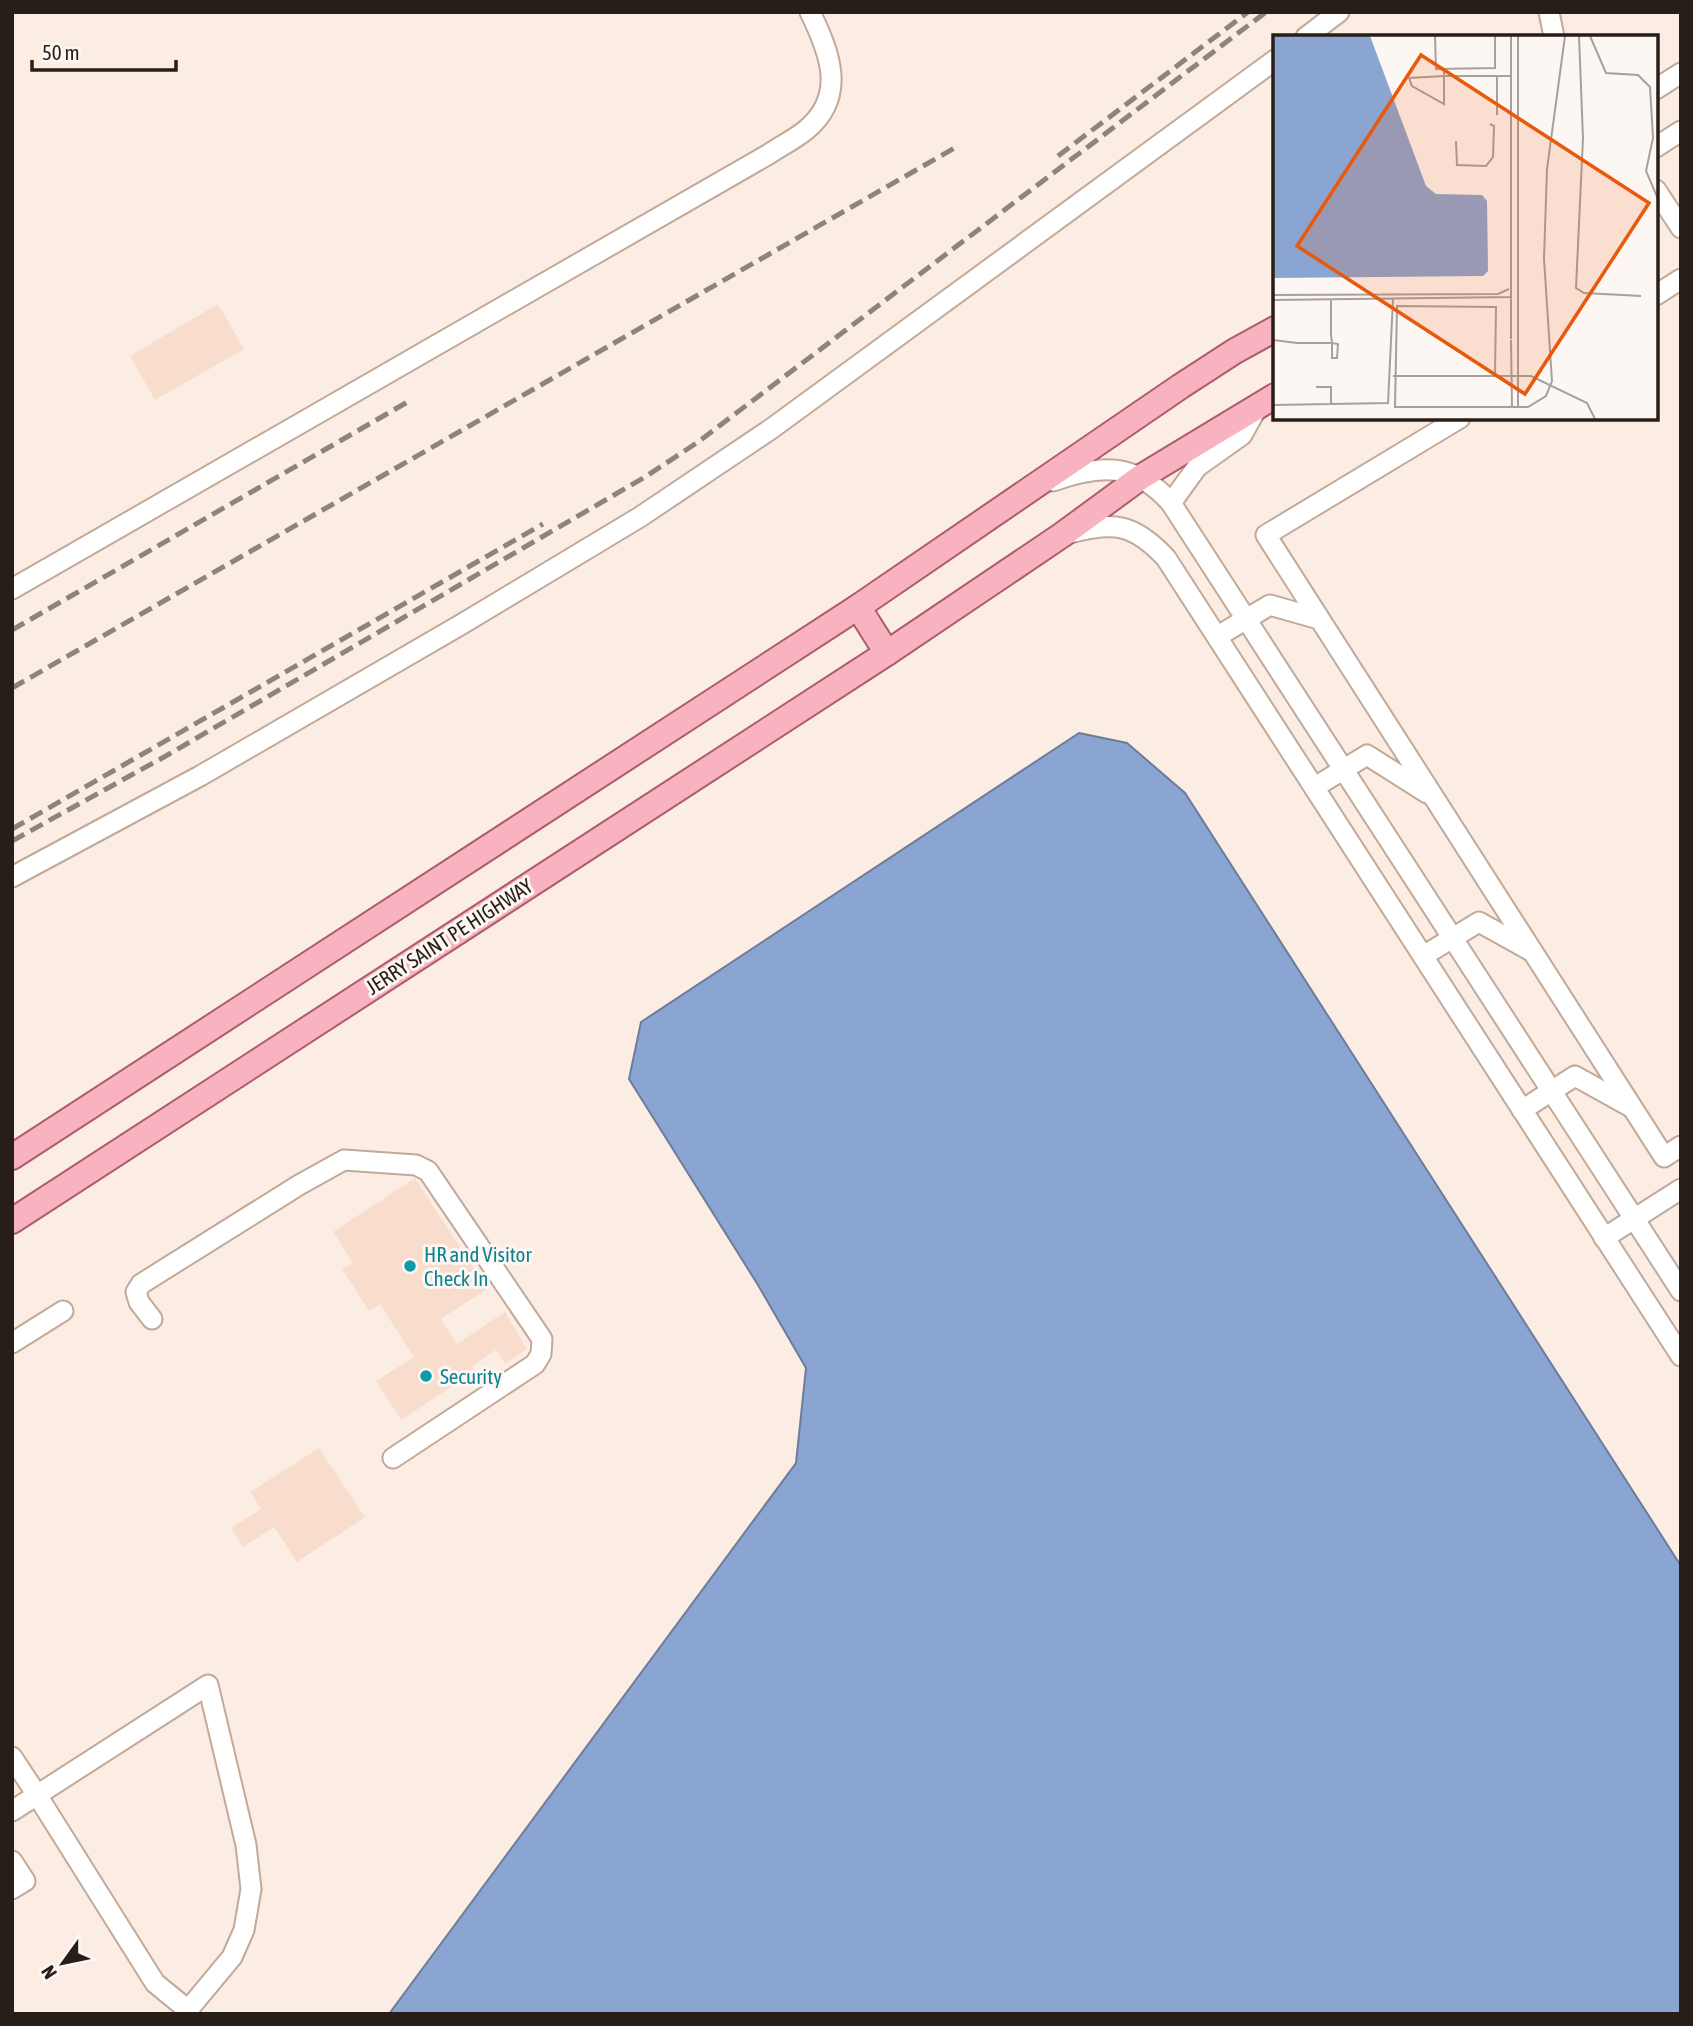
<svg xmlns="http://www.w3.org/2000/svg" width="1693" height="2026" font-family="'Asap Condensed',sans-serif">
	<rect width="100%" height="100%" fill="#fdf7f4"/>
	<!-- built -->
	<path fill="#fbede4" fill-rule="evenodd" d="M 12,12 L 1681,12 L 1681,2014 L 12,2014 ZM 1275,37 L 1656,37 L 1656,418 L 1275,418 Z"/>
	<!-- water -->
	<path fill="#8ba5d2" stroke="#6d7c9a" stroke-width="2" d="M 1079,733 L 1127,743 L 1185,793 L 1681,1566 L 1681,2014 L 389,2014 L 796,1463 L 806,1368 L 758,1285 L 629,1079 L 641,1022 Z"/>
	<!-- building -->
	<g fill="#f8ddcc">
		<path d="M 218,304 L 244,349 L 155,400 L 130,356 Z"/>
		<path d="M 415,1178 L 487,1289 L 441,1319 L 457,1344 L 505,1312 L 527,1349 L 505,1364 L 496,1350 L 472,1366 L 475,1371 L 401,1420 L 376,1381 L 414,1357 L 380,1304 L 369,1311 L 342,1269 L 353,1263 L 333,1232 Z"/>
		<path d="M 319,1448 L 365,1517 L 297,1562 L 274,1527 L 243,1547 L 231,1528 L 261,1509 L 250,1492 Z"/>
	</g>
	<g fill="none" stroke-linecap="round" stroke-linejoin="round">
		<defs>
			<g id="minor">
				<path d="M 1549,12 L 1554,37"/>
				<path d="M 1306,37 L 1339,12"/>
				<path d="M 1656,89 L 1681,73"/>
				<path d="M 1656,147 L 1681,131"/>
				<path d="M 1656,190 L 1681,228"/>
				<path d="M 1656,295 L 1681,279"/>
				<path d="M 1460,418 L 1266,535 L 1664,1157 L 1681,1146"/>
				<path d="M 1053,481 C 1100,464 1135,462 1171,503 L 1681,1291"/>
				<path d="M 1171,503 L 1197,467 L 1242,435 L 1257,408"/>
				<path d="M 1070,533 C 1115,521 1134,524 1166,558 L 1681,1356"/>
				<path d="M 12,589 L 769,154 C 781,146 795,139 806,130 C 847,96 830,53 810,12"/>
				<path d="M 1218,636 L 1270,605 L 1319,619"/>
				<path d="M 1315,787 L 1367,755 L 1427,793"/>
				<path d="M 12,877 L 200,776 L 462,624 L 640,517 L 771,429 L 1275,60"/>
				<path d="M 1423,956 L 1479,922 L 1531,951"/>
				<path d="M 1522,1110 L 1575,1076 L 1629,1106"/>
				<path d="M 1604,1238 L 1681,1189"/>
				<path d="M 152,1319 L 139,1302 L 136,1292 L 141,1284 L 299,1185 L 344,1160 L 416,1165 L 428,1171 L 542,1339 L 541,1354 L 535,1364 L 393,1458"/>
				<path d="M 12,1343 L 63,1311"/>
				<path d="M 12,1757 L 37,1795 L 208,1685 L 246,1845 L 251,1889 L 244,1930 L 232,1957 L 188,2010 L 155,1983 L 37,1795 L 12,1811"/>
				<path d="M 12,1861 L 25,1881 L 12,1889"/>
			</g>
			<g id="major">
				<path d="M 858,607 L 887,653"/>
				<path d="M 12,1157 L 858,607 L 1181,386 L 1235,351 L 1275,329"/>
				<path d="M 12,1221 L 887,653 L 1062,535 L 1141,477 L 1275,396"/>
			</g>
		</defs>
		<!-- minor casing -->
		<use href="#minor" stroke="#c2a998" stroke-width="23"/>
		<!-- major casing -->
		<use href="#major" stroke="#ac5d6a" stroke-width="28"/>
		<!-- minor -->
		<use href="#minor" stroke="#fff" stroke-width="19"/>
		<!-- major -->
		<use href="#major" stroke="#f8b2c0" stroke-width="24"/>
		<!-- rail -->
		<g stroke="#8c847f" stroke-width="5" stroke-dasharray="14 7" stroke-linecap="butt">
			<path d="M 1058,156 L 1248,12"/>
			<path d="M 12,630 L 411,400"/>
			<path d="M 12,688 L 958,146"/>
			<path d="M 12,829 L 543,524"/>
			<path d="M 12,841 L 164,757 L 645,477 L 698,442 L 1266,12"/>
		</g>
	</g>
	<!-- markers -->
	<g fill="#0f9aa8" stroke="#fdf7f4" stroke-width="2.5">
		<circle cx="410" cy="1266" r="7"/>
		<circle cx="426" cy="1376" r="7"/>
	</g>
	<g text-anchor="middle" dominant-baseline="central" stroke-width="6" stroke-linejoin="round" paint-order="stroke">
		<!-- street labels -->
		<g font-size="21" fill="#281e18" stroke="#fdf7f4">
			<text transform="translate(449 936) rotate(-33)">JERRY SAINT PE HIGHWAY</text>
		</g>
		<!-- culture labels -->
		<g font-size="21" fill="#0d838f" stroke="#fdf7f4" text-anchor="start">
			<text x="424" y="1254">HR and Visitor<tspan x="424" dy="24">Check In</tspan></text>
			<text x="440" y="1376">Security</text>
		</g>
	</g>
	<!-- overview -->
	<g transform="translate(1273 35)">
		<rect width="385" height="385" fill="#fdf7f4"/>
		<path d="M 0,1 L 97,1 L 153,151 L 163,159 L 209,160 L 214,166 L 215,236 L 210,241 L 0,243 Z" fill="#8ba5d2"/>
		<path fill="none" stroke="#a8a09c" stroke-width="2" d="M 162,1 L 163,34 L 222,33 L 222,1M 238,1 L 238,304M 306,1 L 310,103 L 303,253 L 311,258 L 368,261M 317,1 L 333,38 L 365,40 L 377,52 L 380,103 L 373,136 L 385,164M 171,34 L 171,41 L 136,43 L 139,51 L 171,69 L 171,41 L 238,41M 224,80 L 224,42M 183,106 L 184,130 L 213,131 L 220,122 L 221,91 L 217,89M 0,260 L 225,259 L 236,254M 0,265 L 239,262M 245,304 L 245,1M 0,305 L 24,308 L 59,308 L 65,309 L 64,323 L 59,323 L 59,308 L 58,300 L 58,264M 238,305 L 239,372M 120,341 L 258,341 L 314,368 L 322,384M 222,341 L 223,272 L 124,271 L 122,372 L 255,372 L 273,361 L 279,346 L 271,224 L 274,134 L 292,1M 43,352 L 58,352 L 58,370M 0,370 L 115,368 L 120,264M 245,372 L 245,304"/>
		<path fill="#e8590c" fill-opacity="0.15" stroke="#e8590c" stroke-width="3.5" d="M 148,20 L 376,168 L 252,359 L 24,211 Z"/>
		<rect width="385" height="385" fill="none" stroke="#281e18" stroke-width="3.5"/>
	</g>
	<!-- border -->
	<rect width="1693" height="2026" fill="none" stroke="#281e18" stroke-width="28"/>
	<!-- north arrow -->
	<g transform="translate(63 1963) rotate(237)" stroke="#fdf7f4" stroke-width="5" paint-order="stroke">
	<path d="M0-5L12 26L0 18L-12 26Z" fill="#281e18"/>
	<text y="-10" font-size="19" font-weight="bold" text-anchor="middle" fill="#281e18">N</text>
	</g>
	<!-- scale -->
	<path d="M32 60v10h144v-10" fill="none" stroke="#281e18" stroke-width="3.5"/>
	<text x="42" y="60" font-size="21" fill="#281e18" stroke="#fdf7f4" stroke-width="5" paint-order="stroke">50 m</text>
</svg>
